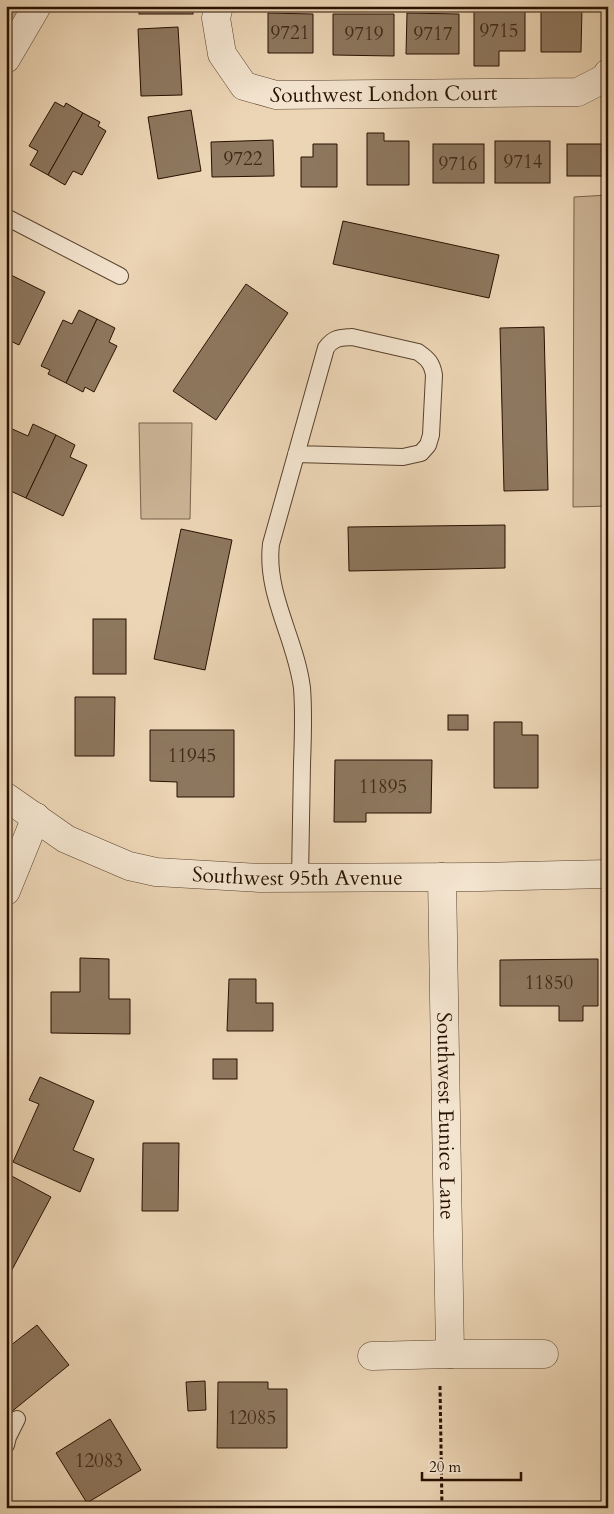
<svg xmlns="http://www.w3.org/2000/svg" width="614" height="1514" font-family="Cardo,serif">
	<rect width="100%" height="100%" fill="#ecd5b5"/>
	<filter id="stains"><feTurbulence type="fractalNoise" baseFrequency=".004" numOctaves="4"/><feColorMatrix values="0 0 0 0 .2 0 0 0 0 .09 0 0 0 0 .02 0 0 0 .5 -.17"/></filter>
	<radialGradient id="worn" r=".72"><stop offset=".6" stop-color="#630" stop-opacity="0"/><stop offset="1" stop-color="#630" stop-opacity=".3"/></radialGradient>
	<!-- green -->
	<g fill="#cbb496" stroke="#79624b">
		<path d="M 6,6 L 21,6 L 6,34 Z"/>
		<path d="M 608,195 L 608,506 L 573,507 L 574,197 Z"/>
		<path d="M 139,423 L 192,423 L 190,519 L 141,519 Z"/>
	</g>
	<!-- building -->
	<g fill="#8d775e" stroke="#271100">
		<rect x="139" y="6" width="54" height="8"/>
		<path d="M 541,8 L 582,8 L 581,52 L 541,52 Z"/>
		<path d="M 474,11 L 525,11 L 525,51 L 499,51 L 499,66 L 474,66 Z"/>
		<path d="M 268,13 L 313,14 L 313,53 L 268,53 Z"/>
		<path d="M 407,13 L 459,14 L 459,54 L 406,54 Z"/>
		<path d="M 333,14 L 394,14 L 394,56 L 333,55 Z"/>
		<path d="M 178,27 L 182,95 L 141,96 L 138,29 Z"/>
		<path d="M 55,102 L 64,107 L 66,103 L 83,113 L 48,175 L 30,165 L 38,151 L 29,146 Z"/>
		<path d="M 191,110 L 201,171 L 158,179 L 148,117 Z"/>
		<path d="M 83,113 L 100,122 L 98,126 L 106,131 L 82,175 L 73,171 L 65,185 L 48,175 Z"/>
		<path d="M 367,133 L 384,133 L 384,141 L 409,141 L 409,185 L 367,185 Z"/>
		<path d="M 273,140 L 274,176 L 212,177 L 211,142 Z"/>
		<rect x="495" y="141" width="55" height="42"/>
		<path d="M 313,144 L 337,144 L 337,187 L 301,187 L 301,157 L 313,157 Z"/>
		<rect x="433" y="144" width="51" height="39"/>
		<rect x="567" y="144" width="41" height="32"/>
		<path d="M 343,221 L 499,255 L 489,298 L 333,264 Z"/>
		<path d="M 7,273 L 45,292 L 19,345 L 6,339 Z"/>
		<path d="M 246,284 L 288,313 L 216,420 L 173,391 Z"/>
		<path d="M 79,310 L 97,319 L 66,383 L 48,374 L 50,370 L 41,366 L 63,320 L 72,324 Z"/>
		<path d="M 97,319 L 115,328 L 109,342 L 117,346 L 94,392 L 85,387 L 83,392 L 66,383 Z"/>
		<path d="M 544,327 L 548,490 L 504,491 L 500,328 Z"/>
		<path d="M 33,424 L 56,435 L 26,498 L 6,489 L 6,436 L 10,428 L 28,436 Z"/>
		<path d="M 56,435 L 75,445 L 70,457 L 87,465 L 63,516 L 26,498 Z"/>
		<path d="M 505,525 L 505,568 L 349,571 L 348,527 Z"/>
		<path d="M 181,529 L 232,540 L 205,670 L 154,659 Z"/>
		<rect x="93" y="619" width="33" height="55"/>
		<path d="M 75,697 L 115,697 L 114,756 L 75,756 Z"/>
		<rect x="448" y="715" width="20" height="15"/>
		<path d="M 494,722 L 522,722 L 522,735 L 538,735 L 538,788 L 494,788 Z"/>
		<path d="M 150,730 L 234,730 L 234,797 L 177,797 L 177,782 L 150,781 Z"/>
		<path d="M 335,760 L 432,760 L 431,813 L 366,813 L 366,822 L 334,822 Z"/>
		<path d="M 80,958 L 109,959 L 109,999 L 130,999 L 130,1034 L 51,1033 L 51,992 L 80,992 Z"/>
		<path d="M 598,959 L 598,1006 L 583,1006 L 583,1021 L 559,1021 L 559,1006 L 500,1006 L 500,960 Z"/>
		<path d="M 229,979 L 256,979 L 256,1003 L 273,1003 L 273,1031 L 227,1031 Z"/>
		<rect x="213" y="1059" width="24" height="20"/>
		<path d="M 40,1077 L 94,1101 L 73,1150 L 94,1159 L 80,1192 L 13,1162 L 39,1104 L 29,1100 Z"/>
		<path d="M 143,1143 L 179,1143 L 178,1211 L 142,1211 Z"/>
		<path d="M 6,1173 L 51,1197 L 7,1279 L 6,1278 Z"/>
		<path d="M 37,1325 L 69,1365 L 10,1413 L 6,1408 L 6,1349 Z"/>
		<path d="M 205,1381 L 206,1410 L 188,1411 L 186,1382 Z"/>
		<path d="M 218,1382 L 268,1382 L 268,1389 L 287,1389 L 287,1448 L 217,1448 Z"/>
		<path d="M 110,1419 L 141,1470 L 87,1503 L 56,1453 Z"/>
	</g>
	<g fill="none" stroke-linecap="round" stroke-linejoin="round">
		<defs>
			<g id="lane">
				<path d="M 6,217 L 120,276"/>
				<path d="M 296,454 L 403,457 L 421,453 L 428,445 L 431,435 L 434,375 C 432,363 428,359 418,352 L 352,337 C 340,338 334,337 326,348 L 271,544 C 265,594 296,639 302,688 C 304,713 303,738 302,764 C 301,802 301,840 300,878"/>
				<path d="M 6,1445 L 8,1437 L 17,1419"/>
			</g>
			<g id="street">
				<path id="s1" d="M 219,6 L 216,18 L 222,54 L 244,86 L 276,95 L 578,92 L 605,78 L 608,73"/>
				<path d="M 6,59 L 37,6"/>
				<path id="s2" d="M 6,797 L 66,839 L 129,866 L 156,872 L 260,878 L 480,877 L 608,874"/>
				<path id="s3" d="M 442,877 L 450,1354 L 544,1354"/>
				<path d="M 6,891 L 36,817"/>
				<path d="M 372,1356 L 450,1354"/>
			</g>
		</defs>
		<!-- lane casing -->
		<use href="#lane" stroke="#58422d" stroke-width="18"/>
		<!-- street casing -->
		<use href="#street" stroke="#58422d" stroke-width="29"/>
		<!-- path -->
		<path stroke="#271100" stroke-width="3" stroke-dasharray="4 2.5" stroke-linecap="butt" d="M 440,1386 L 442,1508"/>
		<!-- lane -->
		<use href="#lane" stroke="#f3e4cf" stroke-width="16"/>
		<!-- street -->
		<use href="#street" stroke="#f3e4cf" stroke-width="28"/>
	</g>
	<g text-anchor="middle" dominant-baseline="central" stroke-width="4" stroke-linejoin="round" paint-order="stroke">
		<!-- number labels -->
		<g font-size="19" fill="#402a18">
			<text x="499" y="31">9715</text>
			<text x="290" y="33">9721</text>
			<text x="364" y="34">9719</text>
			<text x="433" y="34">9717</text>
			<text x="243" y="159">9722</text>
			<text x="523" y="162">9714</text>
			<text x="458" y="164">9716</text>
			<text x="192" y="756">11945</text>
			<text x="383" y="787">11895</text>
			<text x="549" y="983">11850</text>
			<text x="252" y="1418">12085</text>
			<text x="99" y="1461">12083</text>
		</g>
		<!-- street labels -->
		<g font-size="21" fill="#271100" stroke="#f3e4cf">
			<text stroke="none"><textPath href="#s1" startOffset="229">Southwest London Court</textPath></text>
			<text stroke="none"><textPath href="#s2" startOffset="311">Southwest 95th Avenue</textPath></text>
			<text stroke="none"><textPath href="#s3" startOffset="239">Southwest Eunice Lane</textPath></text>
		</g>
	</g>
	<!-- margin -->
	<rect width="614" height="1514" fill="none" stroke="#ecd5b5" stroke-width="25"/>
	<rect x="8" y="8" width="599" height="1499" fill="none" stroke="#271100" stroke-width="2.5"/>
	<rect x="12" y="12" width="589" height="1489" fill="none" stroke="#271100"/>
	<!-- scale -->
	<path d="M422 1472v8h99v-8" fill="none" stroke="#271100" stroke-width="2.5"/>
	<text x="429" y="1472" font-size="15" fill="#271100" stroke="#f3e4cf" stroke-width="4" paint-order="stroke">20 m</text>
	<rect width="100%" height="100%" filter="url(#stains)"/>
	<rect width="100%" height="100%" fill="url(#worn)"/>
</svg>
